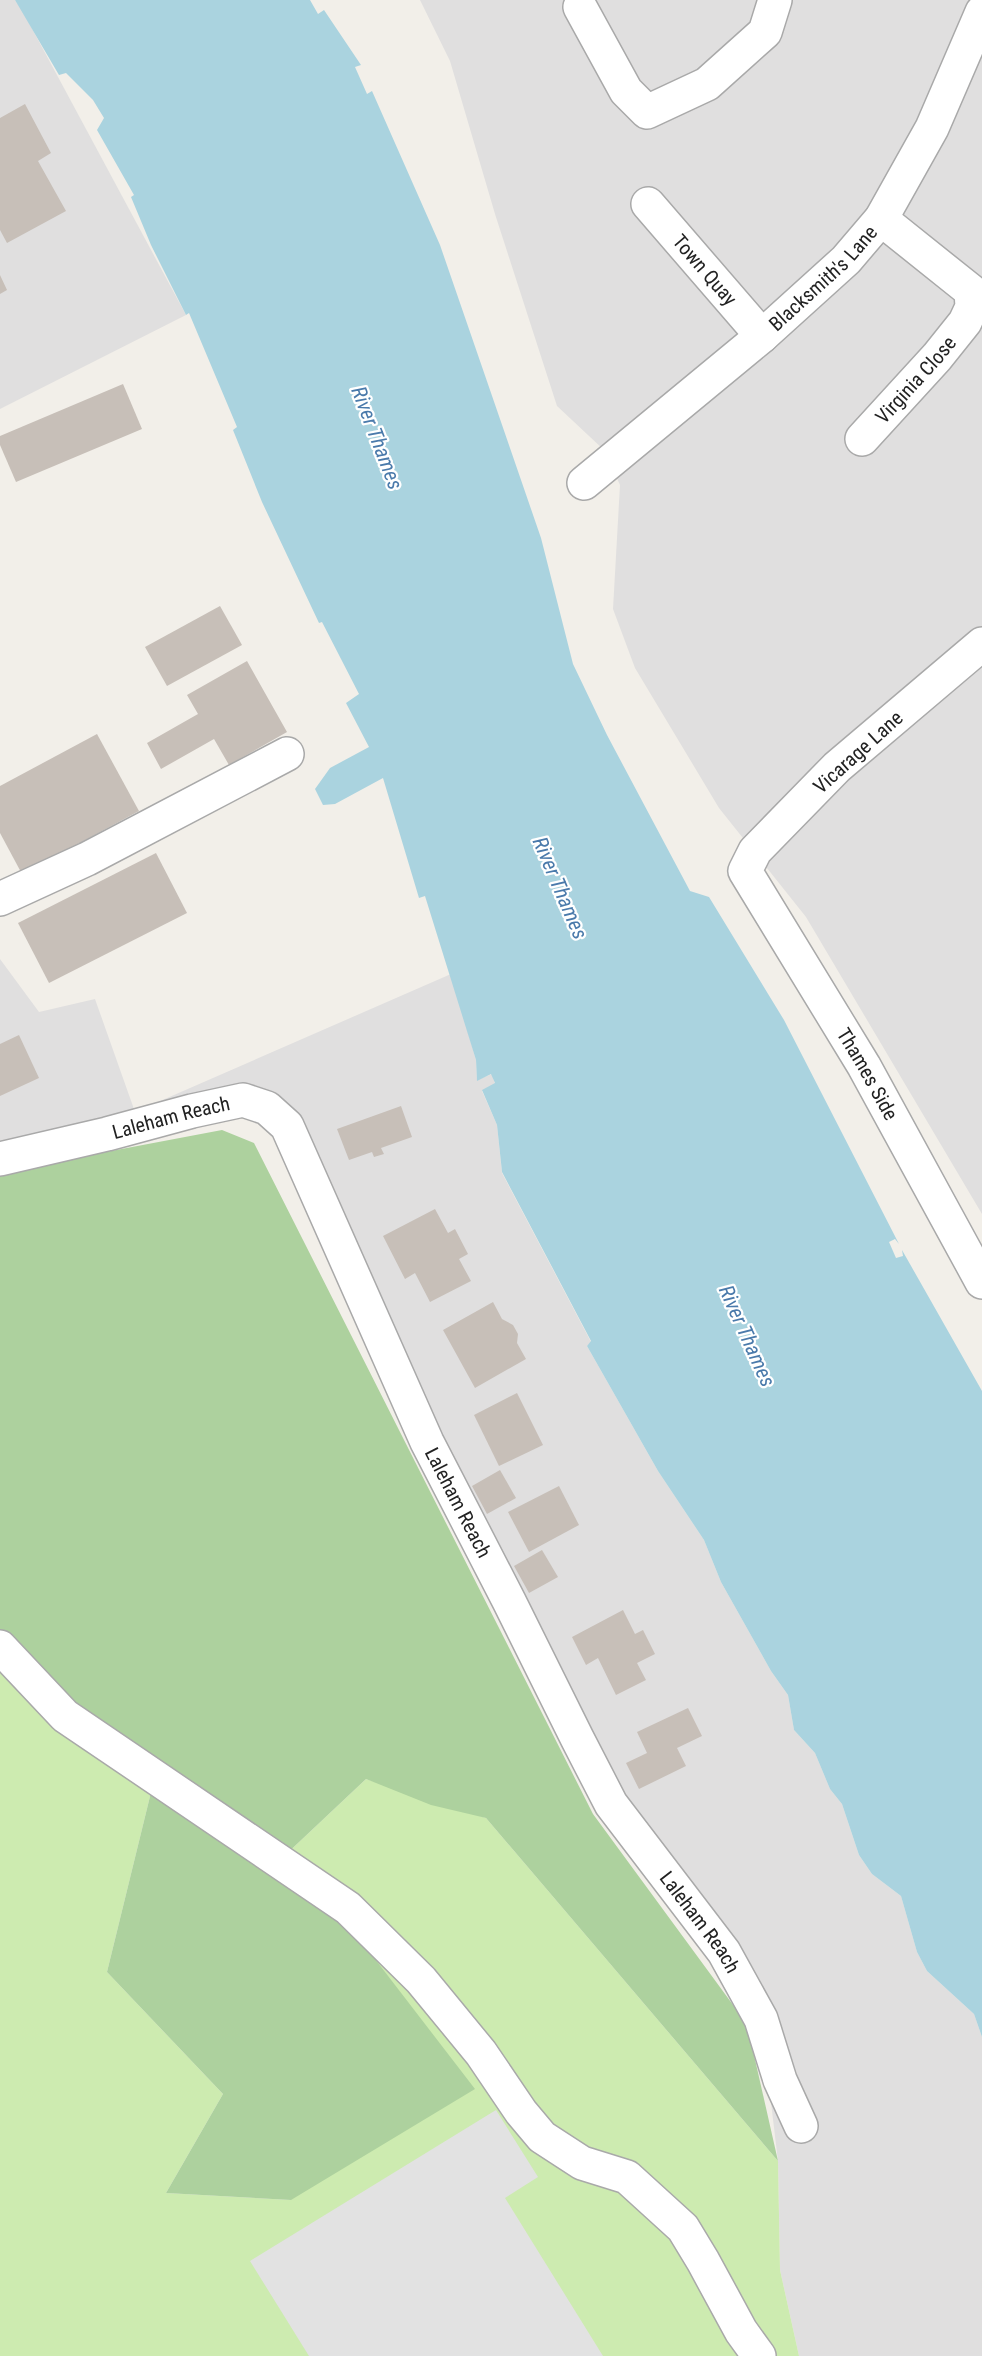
<svg xmlns="http://www.w3.org/2000/svg" width="982" height="2356" font-family="'Roboto Condensed',sans-serif">
	<rect width="100%" height="100%" fill="#f2efe9"/>
	<!-- residential -->
	<g fill="#e0dfdf">
		<path d="M 0,0 L 15,0 L 22,10 L 186,315 L 0,409 Z"/>
		<path d="M 420,0 L 982,0 L 982,1214 L 806,917 L 719,808 L 635,668 L 613,609 L 620,485 L 604,450 L 557,406 L 495,214 L 450,61 Z"/>
		<path d="M 0,959 L 39,1012 L 95,999 L 135,1112 L 451,974 L 476,1060 L 477,1080 L 492,1074 L 495,1084 L 482,1091 L 497,1125 L 502,1173 L 591,1342 L 587,1346 L 658,1471 L 704,1540 L 721,1582 L 771,1671 L 788,1695 L 794,1730 L 815,1753 L 830,1789 L 842,1804 L 859,1855 L 872,1874 L 901,1896 L 917,1952 L 927,1971 L 974,2014 L 982,2037 L 982,2356 L 799,2356 L 780,2270 L 778,2161 L 761,2019 L 611,1804 L 267,1108 L 0,1159 Z"/>
	</g>
	<!-- grass -->
	<path fill="#cdebb0" d="M 0,1639 L 155,1776 L 107,1972 L 223,2094 L 166,2193 L 291,2200 L 280,1860 L 366,1779 L 486,1818 L 778,2161 L 780,2270 L 799,2356 L 0,2356 Z"/>
	<!-- forest -->
	<path fill="#add19e" d="M 222,1130 L 254,1143 L 593,1814 L 747,2024 L 778,2161 L 486,1818 L 431,1805 L 366,1779 L 280,1860 L 365,1946 L 475,2089 L 291,2200 L 166,2193 L 223,2094 L 107,1972 L 155,1776 L 0,1647 L 0,1172 Z"/>
	<!-- parking -->
	<path fill="#e2e2e2" d="M 496,2110 L 538,2177 L 505,2198 L 603,2356 L 309,2356 L 250,2261 Z"/>
	<!-- water -->
	<path fill="#aad3df" d="M 15,0 L 310,0 L 318,14 L 324,10 L 361,65 L 355,67 L 367,94 L 372,91 L 440,245 L 541,538 L 573,664 L 607,735 L 690,891 L 709,897 L 784,1020 L 899,1244 L 895,1239 L 889,1242 L 896,1258 L 903,1256 L 902,1250 L 982,1391 L 982,2037 L 974,2014 L 927,1971 L 917,1952 L 901,1896 L 872,1874 L 859,1855 L 842,1804 L 830,1789 L 815,1753 L 794,1730 L 788,1695 L 771,1671 L 721,1582 L 704,1540 L 658,1471 L 587,1346 L 591,1341 L 502,1172 L 497,1125 L 482,1090 L 495,1083 L 491,1074 L 477,1081 L 476,1060 L 425,896 L 419,898 L 383,778 L 335,804 L 323,805 L 315,789 L 330,768 L 369,747 L 346,703 L 359,694 L 322,622 L 319,623 L 262,502 L 233,430 L 237,427 L 189,313 L 186,315 L 151,245 L 131,197 L 134,195 L 97,130 L 104,118 L 93,100 L 66,73 L 59,75 Z"/>
	<!-- building -->
	<g fill="#c7bfb8">
		<path d="M 25,104 L 51,153 L 38,161 L 66,211 L 7,243 L 0,230 L 0,118 Z"/>
		<path d="M 0,275 L 7,290 L 0,294 Z"/>
		<path d="M 123,384 L 142,429 L 16,482 L 0,445 L 0,436 Z"/>
		<path d="M 220,606 L 242,645 L 167,686 L 145,647 Z"/>
		<path d="M 247,661 L 287,732 L 229,765 L 214,739 L 161,769 L 147,743 L 198,714 L 187,695 Z"/>
		<path d="M 97,734 L 139,811 L 22,874 L 0,833 L 0,786 Z"/>
		<path d="M 156,853 L 187,913 L 49,983 L 18,923 Z"/>
		<path d="M 19,1035 L 39,1078 L 0,1096 L 0,1044 Z"/>
		<path d="M 401,1106 L 412,1137 L 381,1148 L 384,1154 L 374,1157 L 372,1152 L 349,1160 L 337,1129 Z"/>
		<path d="M 435,1209 L 448,1233 L 455,1229 L 468,1254 L 459,1259 L 471,1281 L 430,1302 L 415,1273 L 405,1279 L 383,1236 Z"/>
		<path d="M 493,1302 L 502,1319 L 513,1325 L 518,1334 L 517,1343 L 526,1359 L 475,1388 L 443,1330 Z"/>
		<path d="M 517,1393 L 543,1445 L 499,1466 L 474,1415 Z"/>
		<path d="M 500,1470 L 516,1498 L 487,1514 L 472,1486 Z"/>
		<path d="M 559,1486 L 579,1525 L 529,1552 L 508,1512 Z"/>
		<path d="M 542,1550 L 558,1577 L 529,1593 L 514,1566 Z"/>
		<path d="M 623,1610 L 635,1634 L 643,1630 L 655,1654 L 637,1663 L 646,1680 L 616,1695 L 598,1658 L 586,1665 L 572,1637 Z"/>
		<path d="M 688,1708 L 702,1736 L 677,1748 L 686,1766 L 639,1789 L 626,1763 L 647,1753 L 637,1732 Z"/>
	</g>
	<g fill="none" stroke-linecap="round" stroke-linejoin="round">
		<defs>
			<g id="minor">
				<path d="M 580,7 L 626,91 L 647,112 L 707,84 L 765,32 L 775,0"/>
				<path id="s1" d="M 648,204 L 762,336"/>
				<path id="s2" d="M 862,439 L 937,357 L 965,322 L 972,307 L 971,291 L 881,219"/>
				<path id="s3" d="M 584,483 L 762,336 L 846,260 L 881,219 L 932,128 L 982,12"/>
				<path id="s4" d="M 982,644 L 837,767 L 755,851 L 745,871 L 864,1066 L 982,1282"/>
				<path d="M 0,899 L 87,859 L 287,754"/>
				<path id="s5" d="M 0,1159 L 107,1134 L 192,1111 L 243,1100 L 267,1108 L 287,1126 L 427,1442 L 509,1601 L 577,1738 L 611,1804 L 724,1952 L 761,2019 L 780,2080 L 801,2126"/>
				<path d="M 0,1647 L 65,1716 L 348,1908 L 421,1980 L 481,2053 L 521,2112 L 542,2137 L 582,2163 L 627,2177 L 683,2228 L 703,2261 L 741,2331 L 759,2356"/>
			</g>
		</defs>
		<!-- minor casing -->
		<use href="#minor" stroke="#a9a9a9" stroke-width="36"/>
		<!-- minor -->
		<use href="#minor" stroke="#fff" stroke-width="33"/>
	</g>
	<g text-anchor="middle" dominant-baseline="central" stroke-width="4.5" stroke-linejoin="round" paint-order="stroke">
		<!-- street labels -->
		<g font-size="20" fill="#222" stroke="#fff">
			<text stroke="none"><textPath href="#s1" startOffset="87">Town Quay</textPath></text>
			<text stroke="none"><textPath href="#s3" startOffset="315">Blacksmith's Lane</textPath></text>
			<text stroke="none"><textPath href="#s2" startOffset="80">Virginia Close</textPath></text>
			<text transform="translate(858 752) rotate(-42)">Vicarage Lane</text>
			<text stroke="none"><textPath href="#s4" startOffset="567">Thames Side</textPath></text>
			<text stroke="none"><textPath href="#s5" startOffset="176">Laleham Reach</textPath></text>
			<text stroke="none"><textPath href="#s5" startOffset="716">Laleham Reach</textPath></text>
			<text stroke="none"><textPath href="#s5" startOffset="1202">Laleham Reach</textPath></text>
		</g>
		<!-- water labels -->
		<g font-size="21" font-style="italic" fill="#4a7aab" stroke="#fff">
			<text transform="translate(377 438) rotate(69)">River Thames</text>
			<text transform="translate(560 888) rotate(67)">River Thames</text>
			<text transform="translate(747 1336) rotate(66)">River Thames</text>
		</g>
	</g>
</svg>
